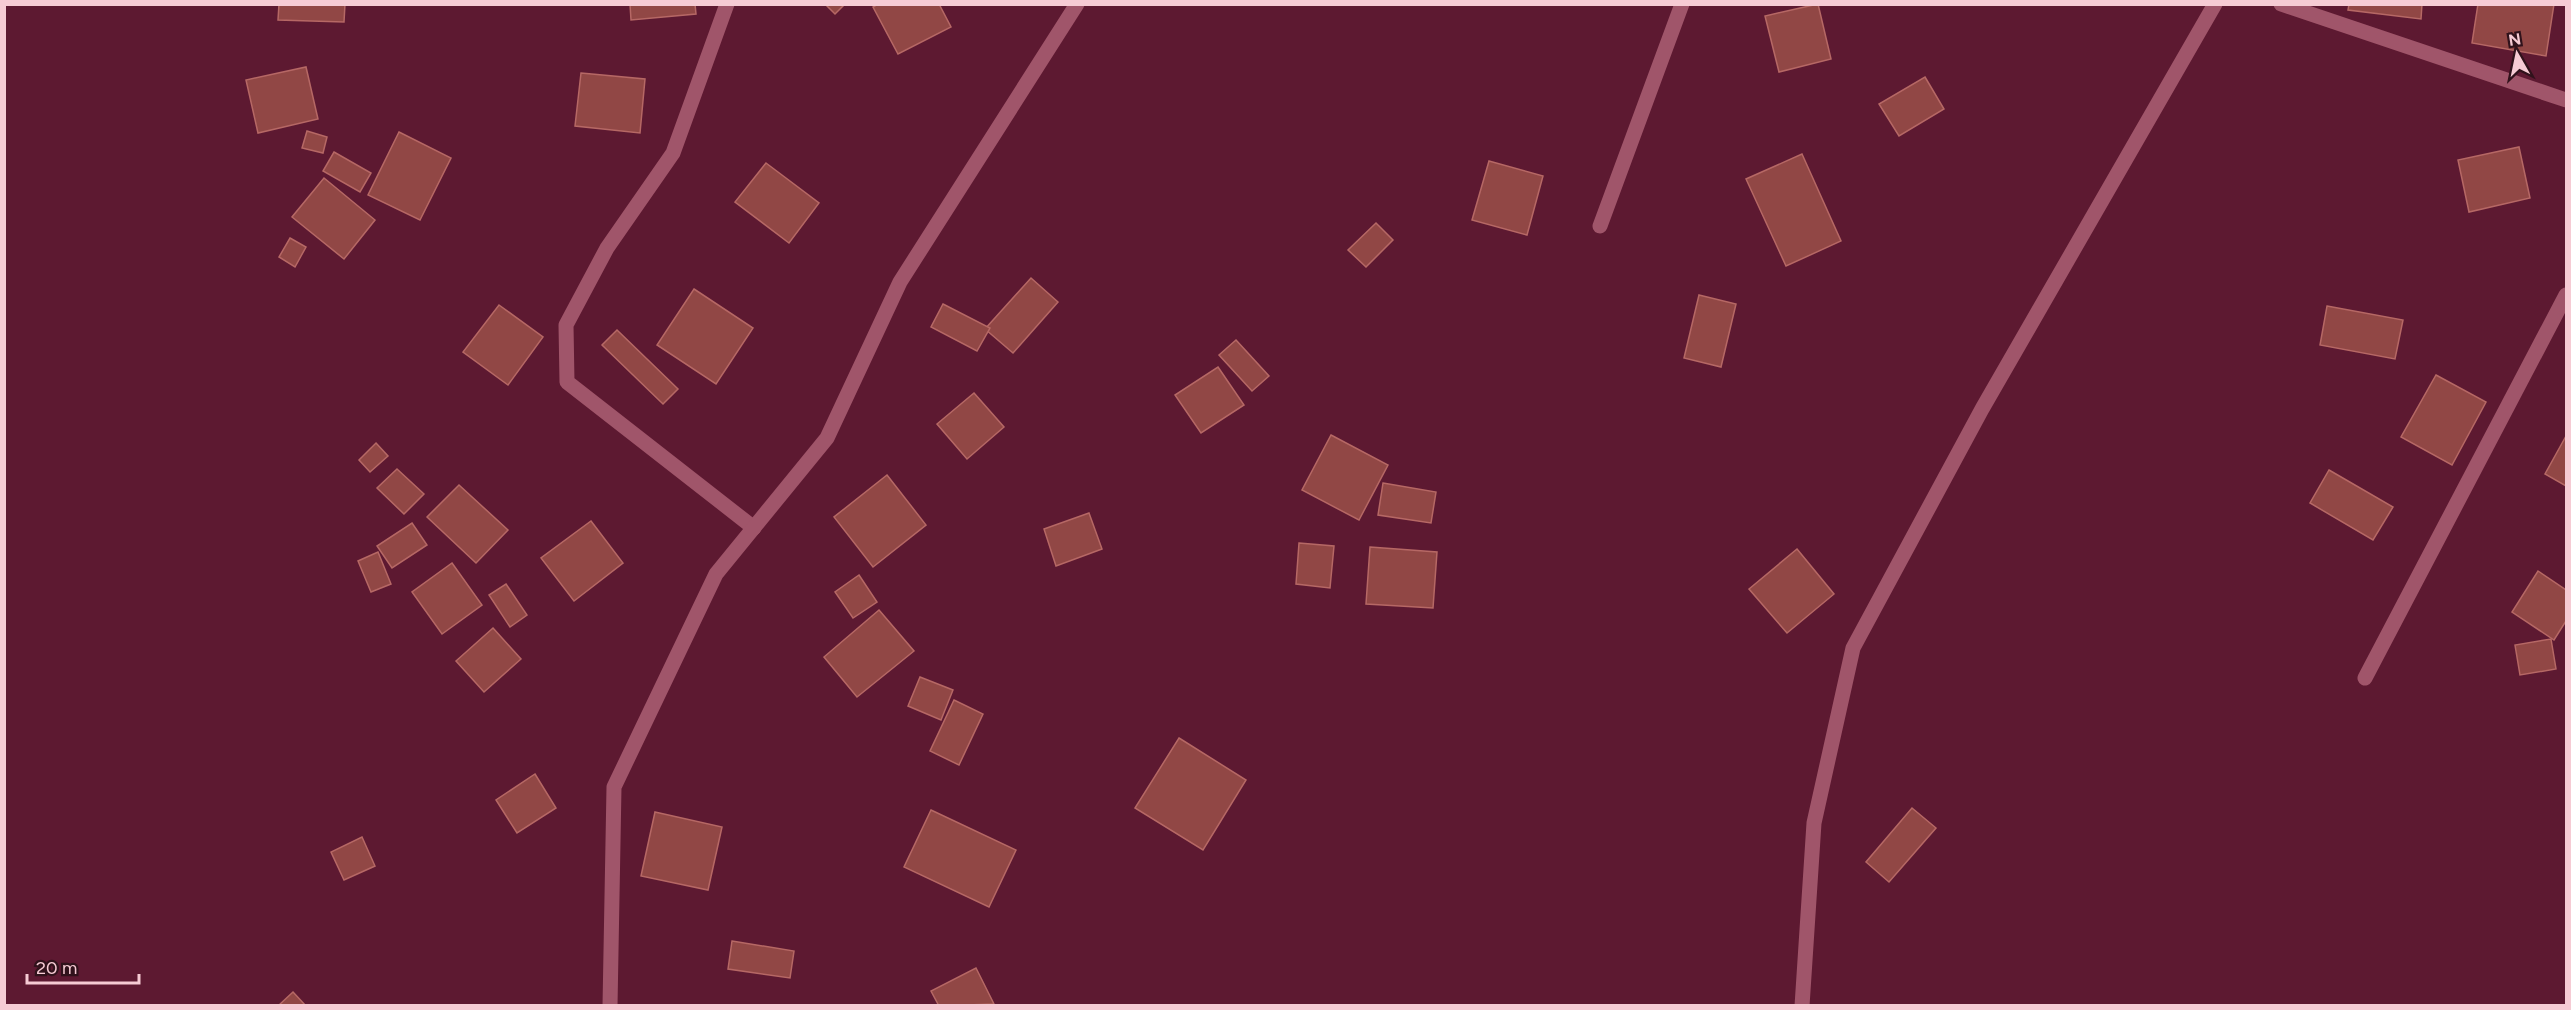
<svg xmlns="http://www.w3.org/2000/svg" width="2571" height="1010" font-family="Figtree,sans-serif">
	<rect width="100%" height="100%" fill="#5d1931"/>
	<!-- building -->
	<g fill="#914745" stroke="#b66865" stroke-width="1.5">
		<path d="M 279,4 L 345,4 L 344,22 L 278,20 Z"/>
		<path d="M 630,4 L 695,4 L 696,14 L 631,20 Z"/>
		<path d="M 825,4 L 845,4 L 835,14 Z"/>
		<path d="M 878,4 L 939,4 L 951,27 L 898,54 L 873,7 Z"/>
		<path d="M 1818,4 L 1831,59 L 1779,72 L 1765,16 Z"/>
		<path d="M 2349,4 L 2422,4 L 2421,19 L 2348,10 Z"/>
		<path d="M 2478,4 L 2554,4 L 2546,56 L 2472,43 Z"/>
		<path d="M 306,67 L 318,119 L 258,133 L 246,80 Z"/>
		<path d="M 581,73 L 645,79 L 640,133 L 575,126 Z"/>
		<path d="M 1925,77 L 1944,109 L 1899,136 L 1879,104 Z"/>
		<path d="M 307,131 L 327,137 L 323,153 L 302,148 Z"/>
		<path d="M 399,132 L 451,158 L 420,220 L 368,195 Z"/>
		<path d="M 2519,147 L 2530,198 L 2469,212 L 2458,160 Z"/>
		<path d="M 334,152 L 371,173 L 360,192 L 323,171 Z"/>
		<path d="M 1802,154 L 1841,241 L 1786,266 L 1746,179 Z"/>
		<path d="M 1489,161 L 1543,176 L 1527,235 L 1472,220 Z"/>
		<path d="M 766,163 L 819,203 L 789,243 L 735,202 Z"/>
		<path d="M 324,178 L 375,220 L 344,259 L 292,217 Z"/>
		<path d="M 1376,223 L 1393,240 L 1366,267 L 1348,250 Z"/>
		<path d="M 290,238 L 306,247 L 295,267 L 279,257 Z"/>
		<path d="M 1031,278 L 1058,302 L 1013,353 L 985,329 Z"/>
		<path d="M 694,289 L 753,328 L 716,384 L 657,345 Z"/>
		<path d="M 1699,295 L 1736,304 L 1721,367 L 1684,358 Z"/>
		<path d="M 943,304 L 990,328 L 977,351 L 931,327 Z"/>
		<path d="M 499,305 L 543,337 L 508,385 L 463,352 Z"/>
		<path d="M 2327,306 L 2403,320 L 2395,359 L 2320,345 Z"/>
		<path d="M 617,330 L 678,389 L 663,404 L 602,345 Z"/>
		<path d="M 1236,340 L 1269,376 L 1252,391 L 1219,355 Z"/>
		<path d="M 1218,367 L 1244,405 L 1201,433 L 1175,395 Z"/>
		<path d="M 2436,375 L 2486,402 L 2452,465 L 2401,437 Z"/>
		<path d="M 974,393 L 1004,427 L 967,459 L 937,424 Z"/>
		<path d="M 1331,435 L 1388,465 L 1359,520 L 1302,490 Z"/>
		<path d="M 2566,436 L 2566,486 L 2545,474 Z"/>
		<path d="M 376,443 L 388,456 L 370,472 L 359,460 Z"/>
		<path d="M 397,469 L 424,494 L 404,514 L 377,488 Z"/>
		<path d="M 2329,470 L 2393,507 L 2373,540 L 2310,503 Z"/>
		<path d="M 887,475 L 926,525 L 873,567 L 834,517 Z"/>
		<path d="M 1383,483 L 1436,492 L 1431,523 L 1378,515 Z"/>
		<path d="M 459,485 L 508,530 L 476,563 L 427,517 Z"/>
		<path d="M 1089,513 L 1102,549 L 1056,566 L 1044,529 Z"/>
		<path d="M 591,521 L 623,563 L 574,601 L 541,558 Z"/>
		<path d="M 412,523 L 427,545 L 392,568 L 377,546 Z"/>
		<path d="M 1299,543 L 1334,546 L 1330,588 L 1296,584 Z"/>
		<path d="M 1370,547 L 1437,552 L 1433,608 L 1366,604 Z"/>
		<path d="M 1797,549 L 1834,594 L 1787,633 L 1749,589 Z"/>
		<path d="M 378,552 L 391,584 L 371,592 L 358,561 Z"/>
		<path d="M 452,563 L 482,605 L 442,634 L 412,592 Z"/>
		<path d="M 2538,571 L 2566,590 L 2566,621 L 2554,640 L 2512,612 Z"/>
		<path d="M 859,575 L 877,602 L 853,618 L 835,592 Z"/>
		<path d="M 506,584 L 527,615 L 510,627 L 489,595 Z"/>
		<path d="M 879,610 L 914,651 L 857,697 L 824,657 Z"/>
		<path d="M 493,628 L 521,659 L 484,692 L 456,661 Z"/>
		<path d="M 2551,639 L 2556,669 L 2520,675 L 2515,645 Z"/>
		<path d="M 920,677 L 953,690 L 941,720 L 908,706 Z"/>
		<path d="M 954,700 L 983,714 L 959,765 L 930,751 Z"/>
		<path d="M 1179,738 L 1246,780 L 1203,850 L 1135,808 Z"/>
		<path d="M 535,774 L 556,808 L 517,833 L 496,800 Z"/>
		<path d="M 1912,808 L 1936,828 L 1889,882 L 1866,862 Z"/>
		<path d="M 931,810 L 1016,850 L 989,907 L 904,867 Z"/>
		<path d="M 655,812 L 722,827 L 708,890 L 641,876 Z"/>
		<path d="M 362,837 L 375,866 L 344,880 L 331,852 Z"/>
		<path d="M 732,941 L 794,951 L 790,978 L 728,969 Z"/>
		<path d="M 976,968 L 994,1004 L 939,1006 L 931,991 Z"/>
		<path d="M 293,992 L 306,1006 L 278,1006 Z"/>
	</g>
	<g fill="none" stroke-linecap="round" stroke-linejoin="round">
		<!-- street -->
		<g stroke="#a0556a" stroke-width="15">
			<path d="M 727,4 L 673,153 L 607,248 L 566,325 L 567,382 L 754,528"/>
			<path d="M 2281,4 L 2566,100"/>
			<path d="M 1600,226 L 1682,4"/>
			<path d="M 2365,678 L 2566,295"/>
			<path d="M 610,1006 L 614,787 L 716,574 L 827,438 L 900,282 L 1077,4"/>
			<path d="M 1802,1006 L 1814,823 L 1853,648 L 1982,409 L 2215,4"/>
		</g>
	</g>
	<!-- border -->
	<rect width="2571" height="1010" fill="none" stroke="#f6cbd4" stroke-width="12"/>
	<!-- north arrow -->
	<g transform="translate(2517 54) rotate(351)" stroke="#30121b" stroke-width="4.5" paint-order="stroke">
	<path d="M0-4.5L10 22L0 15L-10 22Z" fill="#f6cbd4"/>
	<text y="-9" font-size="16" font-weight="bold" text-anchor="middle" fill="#f6cbd4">N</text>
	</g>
	<!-- scale -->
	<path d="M27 974v9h112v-9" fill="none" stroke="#f6cbd4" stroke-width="3"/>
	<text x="36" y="974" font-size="18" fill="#f6cbd4" stroke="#30121b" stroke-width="4.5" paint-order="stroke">20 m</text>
</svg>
